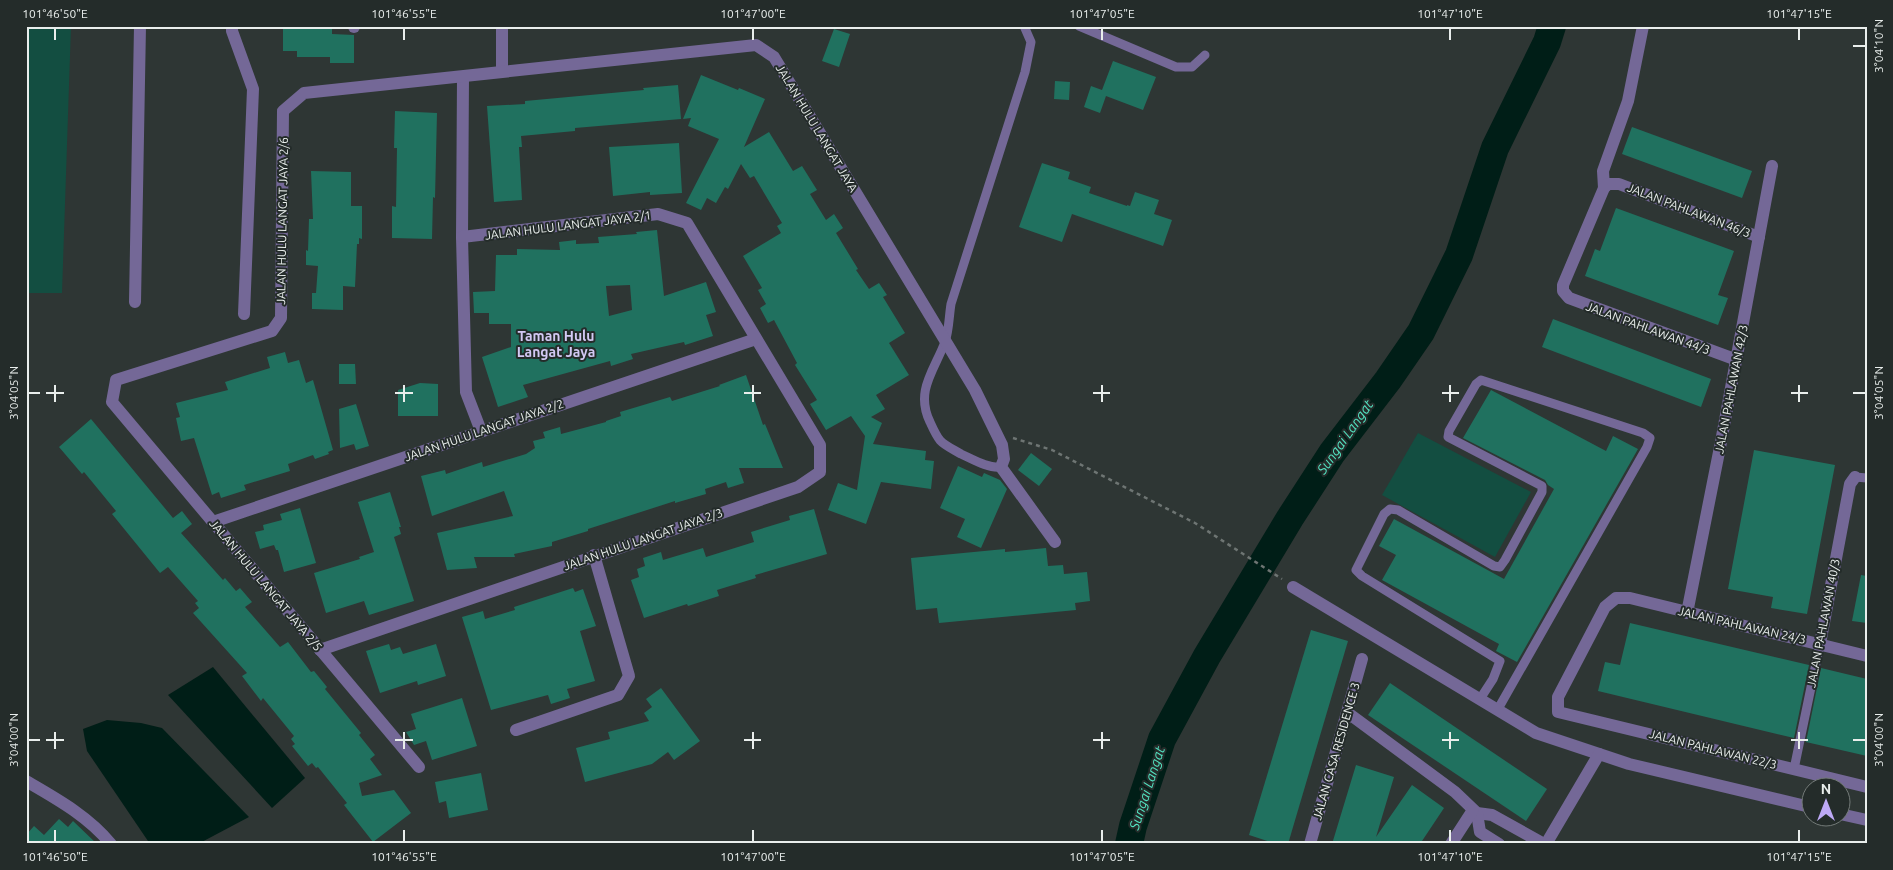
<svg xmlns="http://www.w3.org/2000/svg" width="1893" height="870" font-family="Ubuntu,sans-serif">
	<rect width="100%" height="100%" fill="#2e3634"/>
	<!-- green -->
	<g fill="#134e41">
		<path d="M 26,26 L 71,26 L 62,293 L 26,293 Z"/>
		<path d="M 1418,433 L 1531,492 L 1495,557 L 1382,495 Z"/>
	</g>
	<!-- water -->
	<g fill="#001e17">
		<path d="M 213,667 L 305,778 L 272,808 L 168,695 Z"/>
		<path d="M 107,720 L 141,723 L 162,728 L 249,817 L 198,844 L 150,844 L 87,751 L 83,729 Z"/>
	</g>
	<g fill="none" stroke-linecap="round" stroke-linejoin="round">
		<!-- river -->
		<path stroke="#001e17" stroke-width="28" d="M 1129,844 L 1133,826 L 1162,739 L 1207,656 L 1290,518 L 1332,453 L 1388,380 L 1421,332 L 1459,255 L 1495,148 L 1547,42 L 1552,26"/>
	</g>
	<!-- building -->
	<g fill="#20715f" fill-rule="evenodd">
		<path d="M 283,26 L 332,26 L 332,34 L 354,35 L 354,63 L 330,63 L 330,57 L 297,57 L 297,51 L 283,51 Z"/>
		<path d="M 834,29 L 850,34 L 839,67 L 822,61 Z"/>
		<path d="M 1113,61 L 1156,77 L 1143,110 L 1106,96 L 1100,113 L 1084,107 L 1091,86 L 1102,90 Z"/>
		<path d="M 701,75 L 738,90 L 739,88 L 765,99 L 744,147 L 769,132 L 793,171 L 802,166 L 817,190 L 810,194 L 826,220 L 834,214 L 843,228 L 836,233 L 858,269 L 856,270 L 869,289 L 879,283 L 887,295 L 883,297 L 905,333 L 889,343 L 909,375 L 876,395 L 885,409 L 871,417 L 882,423 L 873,444 L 926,451 L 925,460 L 934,461 L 931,489 L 881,482 L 866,524 L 828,510 L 838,483 L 857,490 L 865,436 L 851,416 L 826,430 L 810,404 L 817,400 L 795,365 L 797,363 L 774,320 L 768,323 L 760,308 L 766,304 L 758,290 L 762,288 L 743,256 L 781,233 L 777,226 L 782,223 L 754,176 L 750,178 L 741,164 L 728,189 L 725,187 L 716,203 L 707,198 L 701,210 L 686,203 L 719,139 L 688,126 L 691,118 L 683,119 Z"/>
		<path d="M 1055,81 L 1070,82 L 1069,100 L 1054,99 Z"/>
		<path d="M 678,85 L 681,119 L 575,128 L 575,131 L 521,136 L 522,147 L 519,147 L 522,200 L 494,202 L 487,106 L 525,104 L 525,101 L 644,90 L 643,88 Z"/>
		<path d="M 395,111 L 437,113 L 435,198 L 433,197 L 432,239 L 392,238 L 392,206 L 396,207 L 397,148 L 394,148 Z"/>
		<path d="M 1632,127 L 1752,171 L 1742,198 L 1622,154 Z"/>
		<path d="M 679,143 L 682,193 L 650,195 L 650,192 L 613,196 L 609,147 Z"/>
		<path d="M 1042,163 L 1070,172 L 1068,179 L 1091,187 L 1089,193 L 1127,206 L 1127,205 L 1130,206 L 1135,192 L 1159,200 L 1154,214 L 1172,220 L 1163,246 L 1072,214 L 1062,242 L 1019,227 Z"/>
		<path d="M 311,171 L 351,172 L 351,206 L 362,206 L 362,239 L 359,238 L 359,244 L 357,244 L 355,287 L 343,286 L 343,310 L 312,309 L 312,293 L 316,293 L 318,266 L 306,265 L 306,250 L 308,251 L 309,219 L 313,219 Z"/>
		<path d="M 1616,208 L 1734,251 L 1718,295 L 1728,298 L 1718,325 L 1585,276 L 1595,249 L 1600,251 Z"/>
		<path d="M 657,230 L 664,296 L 706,282 L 716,312 L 706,315 L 713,336 L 685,345 L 684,342 L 631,354 L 633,359 L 611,366 L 610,361 L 523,385 L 528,397 L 498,407 L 482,357 L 511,347 L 511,324 L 489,324 L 489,313 L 474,313 L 473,292 L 495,291 L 496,255 L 517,255 L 517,249 L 560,250 L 559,242 L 576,240 L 576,244 L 599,243 L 598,237 L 637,234 L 636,232 ZM 630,285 L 632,310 L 609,316 L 606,286 Z"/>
		<path d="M 1553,319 L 1711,379 L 1701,407 L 1542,347 Z"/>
		<path d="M 285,352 L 288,363 L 299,360 L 306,383 L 313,380 L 333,450 L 328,452 L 329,454 L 315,459 L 313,455 L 288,464 L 290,471 L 244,485 L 246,490 L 221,498 L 219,492 L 212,495 L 194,438 L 181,441 L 176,418 L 180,417 L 176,403 L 228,390 L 225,382 L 270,368 L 267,357 Z"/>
		<path d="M 339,364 L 355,364 L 356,384 L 339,384 Z"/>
		<path d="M 746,375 L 763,425 L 765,424 L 783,468 L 739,468 L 744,483 L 728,488 L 726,482 L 705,489 L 706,494 L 675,503 L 675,501 L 588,529 L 588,531 L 552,542 L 552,546 L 514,554 L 515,557 L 474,557 L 477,568 L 447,570 L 437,533 L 513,516 L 504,491 L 432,516 L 421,476 L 445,470 L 446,474 L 482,462 L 483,467 L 526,454 L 535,448 L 533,441 L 545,438 L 543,432 L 560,427 L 561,434 L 606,422 L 606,421 L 621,416 L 620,412 L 670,397 L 672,401 L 720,386 L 719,385 Z"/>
		<path d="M 420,383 L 438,384 L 438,416 L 398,416 L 398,390 Z"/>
		<path d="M 1491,390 L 1606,451 L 1613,436 L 1638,449 L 1517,662 L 1496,651 L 1499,644 L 1382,580 L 1396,555 L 1379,546 L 1394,519 L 1504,579 L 1554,489 L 1548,485 L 1545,480 L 1463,438 Z"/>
		<path d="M 356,404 L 369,446 L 356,450 L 354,444 L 340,448 L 339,409 Z"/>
		<path d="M 91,419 L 173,518 L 182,511 L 192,524 L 181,533 L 223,580 L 225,578 L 236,591 L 240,588 L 252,602 L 245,607 L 280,647 L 288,642 L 311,672 L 314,671 L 327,687 L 325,689 L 361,733 L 359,735 L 375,755 L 370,759 L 382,775 L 359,783 L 362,796 L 394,790 L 411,813 L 373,842 L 344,805 L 347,803 L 318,767 L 316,768 L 312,763 L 308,766 L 292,746 L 295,744 L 291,739 L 294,736 L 263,698 L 261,701 L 242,676 L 247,673 L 193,613 L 199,608 L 195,603 L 198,601 L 168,567 L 160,573 L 112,514 L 116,511 L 84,472 L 82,474 L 59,447 Z"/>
		<path d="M 1754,450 L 1835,465 L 1807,614 L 1771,608 L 1773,597 L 1728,589 Z"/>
		<path d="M 1031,453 L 1052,469 L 1039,486 L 1018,470 Z"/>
		<path d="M 958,466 L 982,477 L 984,473 L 1000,480 L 1007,489 L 981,548 L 957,537 L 965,519 L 940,508 Z"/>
		<path d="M 390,492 L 401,527 L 399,527 L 401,534 L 394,537 L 414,601 L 369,615 L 364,601 L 326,613 L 314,573 L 360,559 L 359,557 L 374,552 L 358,502 Z"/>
		<path d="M 300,508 L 316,563 L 284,572 L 278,550 L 276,550 L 274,545 L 260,549 L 255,532 L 264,530 L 263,525 L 282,520 L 280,514 Z"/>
		<path d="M 814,509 L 827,554 L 755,575 L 756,578 L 717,590 L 719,596 L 688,606 L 687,604 L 644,618 L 631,580 L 639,577 L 637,569 L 645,566 L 643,558 L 661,552 L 663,560 L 703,548 L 706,557 L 754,542 L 751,532 L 790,520 L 789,516 Z"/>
		<path d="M 1046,548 L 1048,566 L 1063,565 L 1064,574 L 1087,572 L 1090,601 L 1075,603 L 1076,610 L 939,623 L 937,608 L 916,610 L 911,558 L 1005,549 L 1005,552 Z"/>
		<path d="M 1861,575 L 1867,576 L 1867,623 L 1852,621 Z"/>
		<path d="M 573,588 L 575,592 L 583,589 L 596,626 L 580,631 L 595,681 L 567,689 L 570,698 L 551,704 L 548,695 L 491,710 L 462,617 L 483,611 L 485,619 L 515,610 L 514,607 Z"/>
		<path d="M 1630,623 L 1809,665 L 1794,738 L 1598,691 L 1605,662 L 1620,665 Z"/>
		<path d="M 1311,630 L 1348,641 L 1288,844 L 1277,844 L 1249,835 Z"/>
		<path d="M 389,644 L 391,650 L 400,647 L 403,654 L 436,644 L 446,676 L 418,685 L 417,681 L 380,693 L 366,651 Z"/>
		<path d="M 1821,668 L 1867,679 L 1867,756 L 1806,742 Z"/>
		<path d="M 1390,683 L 1547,789 L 1526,821 L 1368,715 Z"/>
		<path d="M 661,688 L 700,741 L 674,760 L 668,752 L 652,764 L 585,782 L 576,748 L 610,739 L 608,732 L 649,721 L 644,713 L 652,707 L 646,699 Z"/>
		<path d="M 462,698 L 477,746 L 432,760 L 426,741 L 414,745 L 406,732 L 416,729 L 411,714 Z"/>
		<path d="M 1356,765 L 1394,777 L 1376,837 L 1412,785 L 1444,808 L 1420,844 L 1332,844 Z"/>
		<path d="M 481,773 L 488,810 L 449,818 L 446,801 L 439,803 L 435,782 Z"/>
		<path d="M 59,819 L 68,827 L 73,821 L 97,844 L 32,844 L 26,838 L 26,835 L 34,826 L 44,835 Z"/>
	</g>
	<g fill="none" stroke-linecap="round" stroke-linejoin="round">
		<!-- path -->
		<path stroke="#6e7573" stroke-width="2.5" stroke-dasharray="4 4" stroke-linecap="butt" d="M 1013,438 L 1052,450 L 1195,523 L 1282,579"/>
		<!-- service -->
		<g stroke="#746897" stroke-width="9">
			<path d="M 1079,26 L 1176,67 L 1192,67 L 1205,55"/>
			<path d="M 1001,467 C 989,469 972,459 961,454 C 940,442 940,444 930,422 C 915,391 934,371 945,342 C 949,331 949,316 951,304 L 1025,72 L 1031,42 L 1024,26"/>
			<path d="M 1855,477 L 1867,478"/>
			<path d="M 1480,699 L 1493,679 L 1500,661 L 1362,576 L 1356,570 L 1384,514 L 1390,509 L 1398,510 L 1494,566 L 1500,567 L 1505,560 L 1542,492 L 1542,486 L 1448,437 L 1449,431 L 1476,384 L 1481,380 L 1643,433 L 1650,438 L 1647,447 L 1498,709"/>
			<path d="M 1794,769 L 1820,644"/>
		</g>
		<!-- minor -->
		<g stroke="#746897" stroke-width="12">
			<path d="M 232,26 L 232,31 L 253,89 L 244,314"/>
			<path d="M 354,26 L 354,27"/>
			<path d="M 502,71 L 502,26"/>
			<path d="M 463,77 L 462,237 L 466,392 L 481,431"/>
			<path d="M 1604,188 L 1603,171 L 1628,101 L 1643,26"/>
			<path d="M 135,302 L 140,26"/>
			<path d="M 1737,360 L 1569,298 L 1563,291 L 1563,285 L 1604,188 L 1608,184 L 1619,184 L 1759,237"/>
			<path d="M 213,522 L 756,339"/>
			<path d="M 1293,587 L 1536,733 L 1629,764 L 1810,807"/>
			<path d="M 1687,613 L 1721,442 L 1772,166"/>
			<path d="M 1820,644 L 1850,484 L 1855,477"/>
			<path d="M 320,650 L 798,487 L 820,472 L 820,445 L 687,223 L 658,214 L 462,237"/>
			<path d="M 1867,656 L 1630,598 L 1616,598 L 1605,607 L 1558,697 L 1558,712 L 1867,787"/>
			<path d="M 1348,713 L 1455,792 L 1477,813 L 1492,815 L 1544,844"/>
			<path d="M 516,730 L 618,695 L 629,676 L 594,555"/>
			<path d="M 419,767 L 112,402 L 116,380 L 272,331 L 281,318 L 283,111 L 304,93 L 756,45 L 774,57 L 975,390 L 1002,445 L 1004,459 L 1001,467 L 1055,542"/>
			<path d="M 26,781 C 57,799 88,816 111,844"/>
			<path d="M 1477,813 L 1480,832 L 1499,844"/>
			<path d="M 1840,814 L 1867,820"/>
			<path d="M 1310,844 L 1362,659"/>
			<path d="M 1451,844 L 1473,810"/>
			<path d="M 1546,844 L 1599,754"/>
		</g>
	</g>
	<!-- ticks -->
	<path fill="none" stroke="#e9eeec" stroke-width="2" d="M 55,28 L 55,40M 404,28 L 404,40M 753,28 L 753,40M 1102,28 L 1102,40M 1450,28 L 1450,40M 1799,28 L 1799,40M 1853,46 L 1866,46M 55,385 L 55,402M 404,385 L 404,402M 753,385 L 753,402M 1102,385 L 1102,402M 1450,385 L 1450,402M 1799,385 L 1799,402M 28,393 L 40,393M 46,393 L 64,393M 395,393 L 413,393M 744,393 L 761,393M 1093,393 L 1110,393M 1442,393 L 1459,393M 1791,393 L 1808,393M 1853,393 L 1866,393M 55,732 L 55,749M 404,732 L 404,749M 753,732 L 753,749M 1102,732 L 1102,749M 1450,732 L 1450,749M 1799,732 L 1799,749M 28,740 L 40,740M 46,740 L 64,740M 395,740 L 413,740M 744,740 L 761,740M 1093,740 L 1110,740M 1442,740 L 1459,740M 1791,740 L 1808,740M 1853,740 L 1866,740M 55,830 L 55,842M 404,830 L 404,842M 753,830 L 753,842M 1102,830 L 1102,842M 1450,830 L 1450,842M 1799,830 L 1799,842"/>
	<g text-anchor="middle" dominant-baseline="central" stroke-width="4" stroke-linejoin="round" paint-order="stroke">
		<!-- street labels -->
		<g font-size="12" fill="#e9eeec" stroke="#242c2a">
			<text transform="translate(817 128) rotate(59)">JALAN HULU LANGAT JAYA</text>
			<text transform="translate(1689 210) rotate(21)">JALAN PAHLAWAN 46/3</text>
			<text transform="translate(282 221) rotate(-89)">JALAN HULU LANGAT JAYA 2/6</text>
			<text transform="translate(568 225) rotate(-7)">JALAN HULU LANGAT JAYA 2/1</text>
			<text transform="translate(1648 328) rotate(20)">JALAN PAHLAWAN 44/3</text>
			<text transform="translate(1731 389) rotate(-79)">JALAN PAHLAWAN 42/3</text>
			<text transform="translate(484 430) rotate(-19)">JALAN HULU LANGAT JAYA 2/2</text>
			<text transform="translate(643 539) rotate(-19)">JALAN HULU LANGAT JAYA 2/3</text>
			<text transform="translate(266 585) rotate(50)">JALAN HULU LANGAT JAYA 2/5</text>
			<text transform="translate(1823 623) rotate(-79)">JALAN PAHLAWAN 40/3</text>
			<text transform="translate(1742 625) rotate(13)">JALAN PAHLAWAN 24/3</text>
			<text transform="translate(1713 749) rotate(14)">JALAN PAHLAWAN 22/3</text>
			<text transform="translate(1336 751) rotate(-74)">JALAN CASA RESIDENCE 3</text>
		</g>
		<!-- neighbourhood labels -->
		<g font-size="14" font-weight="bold" fill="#d3c9f4" stroke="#242c2a">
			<text x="556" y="336">Taman Hulu<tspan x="556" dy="16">Langat Jaya</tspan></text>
		</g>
		<!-- water labels -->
		<g font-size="14" font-style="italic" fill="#53e3c1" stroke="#242c2a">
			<text transform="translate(1345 437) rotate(-55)">Sungai Langat</text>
			<text transform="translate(1147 788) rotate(-72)">Sungai Langat</text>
		</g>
	</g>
	<!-- border -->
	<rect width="1893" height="870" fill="none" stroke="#242c2a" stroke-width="55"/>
	<!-- north arrow -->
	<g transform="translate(1826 802)"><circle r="24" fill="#242c2a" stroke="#737a78"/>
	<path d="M0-4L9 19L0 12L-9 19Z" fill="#bda9f5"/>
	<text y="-8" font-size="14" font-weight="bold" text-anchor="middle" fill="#e9eeec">N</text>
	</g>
	<rect x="28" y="28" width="1838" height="814" fill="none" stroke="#e9eeec" stroke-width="2"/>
	<g font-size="12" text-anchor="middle" fill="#e9eeec">
		<text x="55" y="18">101°46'50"E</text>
		<text x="404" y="18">101°46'55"E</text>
		<text x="753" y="18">101°47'00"E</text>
		<text x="1102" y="18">101°47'05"E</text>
		<text x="1450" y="18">101°47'10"E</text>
		<text x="1799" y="18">101°47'15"E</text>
		<text transform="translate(1879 46) rotate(-90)" y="4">3°04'10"N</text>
		<text transform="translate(14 393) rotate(-90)" y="4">3°04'05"N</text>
		<text transform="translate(1879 393) rotate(-90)" y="4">3°04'05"N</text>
		<text transform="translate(14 740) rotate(-90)" y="4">3°04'00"N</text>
		<text transform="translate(1879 740) rotate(-90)" y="4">3°04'00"N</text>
		<text x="55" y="861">101°46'50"E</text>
		<text x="404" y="861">101°46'55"E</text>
		<text x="753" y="861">101°47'00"E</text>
		<text x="1102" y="861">101°47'05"E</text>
		<text x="1450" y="861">101°47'10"E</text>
		<text x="1799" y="861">101°47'15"E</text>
	</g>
</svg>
